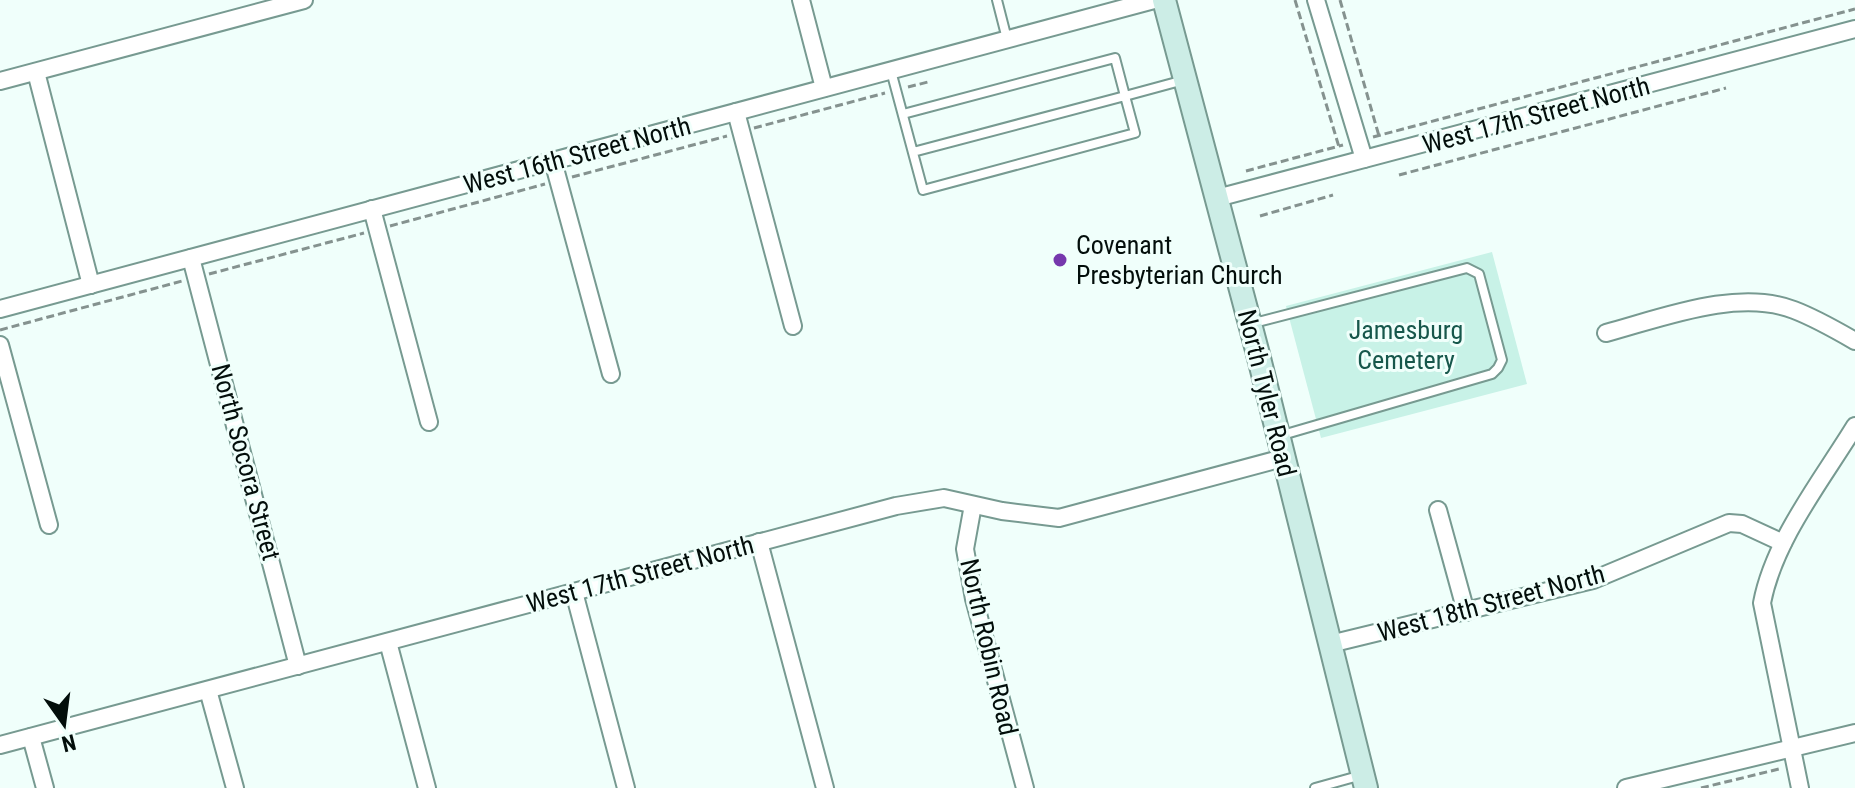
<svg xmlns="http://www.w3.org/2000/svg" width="1855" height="788" font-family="'Roboto Condensed',sans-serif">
	<rect width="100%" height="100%" fill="#f0fffb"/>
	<!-- green -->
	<path fill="#c8f2e7" d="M 1492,252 L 1527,384 L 1321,438 L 1286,306 Z"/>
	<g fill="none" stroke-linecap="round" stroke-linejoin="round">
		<defs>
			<g id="lane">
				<path d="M 997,0 L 1007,39"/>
				<path d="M 891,71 L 923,190 L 1135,133 L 1125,96 L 913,152"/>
				<path d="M 903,114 L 1115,58 L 1125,96 L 1184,80"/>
				<path d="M 1250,324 L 1467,268 L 1479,274 L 1502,360 L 1498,368 L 1492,374 L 1279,436"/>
				<path d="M 1315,788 L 1362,775"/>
			</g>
			<g id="street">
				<path d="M 801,0 L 824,88"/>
				<path d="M 1316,0 L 1364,159"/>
				<path d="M 36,72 L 91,285"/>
				<path d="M 0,81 L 304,0"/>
				<path d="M 736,112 L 793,326"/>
				<path d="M 553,161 L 611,374"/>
				<path d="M 1217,198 L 1855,29"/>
				<path d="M 372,209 L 429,422"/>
				<path d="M 191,258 L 298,666"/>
				<path d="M 0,309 L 1154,0"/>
				<path d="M 1606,333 C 1662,318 1738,288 1794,310 C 1815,318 1836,330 1855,341"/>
				<path d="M 0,345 L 49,525"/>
				<path d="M 973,505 L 965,549 L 974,599 L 1025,788"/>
				<path d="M 1438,510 L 1466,612"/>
				<path d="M 759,542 L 825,788"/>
				<path d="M 574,592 L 626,788"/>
				<path d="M 388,642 L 427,788"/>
				<path d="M 1330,644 L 1593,580 L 1729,523 L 1742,524 L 1783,543"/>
				<path d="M 208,690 L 235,788"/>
				<path d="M 31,737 L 45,788"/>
				<path d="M 0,745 L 896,506 L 944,498 L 1002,511 L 1059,518 L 1283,458"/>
				<path d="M 1626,788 L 1855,733"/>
				<path d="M 1800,788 L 1762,603 C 1774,540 1822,480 1855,426"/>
			</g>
			<path id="secondary" d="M 1164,0 L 1258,354 L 1366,788"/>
		</defs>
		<!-- lane casing -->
		<use href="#lane" stroke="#779a91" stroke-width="12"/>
		<!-- street casing -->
		<use href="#street" stroke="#779a91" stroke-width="20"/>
		<!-- secondary casing -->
		<use href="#secondary" stroke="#779a91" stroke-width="26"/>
		<!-- path -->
		<g stroke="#85928f" stroke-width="3" stroke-dasharray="8 4" stroke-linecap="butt">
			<path d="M 1295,0 L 1339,147"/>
			<path d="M 1340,0 L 1379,136"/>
			<path d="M 908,87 L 928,82"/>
			<path d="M 754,128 L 885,93"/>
			<path d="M 1373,137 L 1855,9"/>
			<path d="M 1246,171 L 1343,145"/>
			<path d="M 1399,175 L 1726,88"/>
			<path d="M 572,177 L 727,136"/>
			<path d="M 1260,216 L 1333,195"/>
			<path d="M 390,226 L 545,184"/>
			<path d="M 209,274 L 364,233"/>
			<path d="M 0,330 L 182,281"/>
			<path d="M 1701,788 L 1779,769"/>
		</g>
		<!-- lane -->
		<use href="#lane" stroke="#fff" stroke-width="8"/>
		<!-- street -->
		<use href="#street" stroke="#fff" stroke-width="16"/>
		<!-- secondary -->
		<use href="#secondary" stroke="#ccede6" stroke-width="22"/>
	</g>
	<!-- markers -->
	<circle fill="#7638ad" stroke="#f0fffb" stroke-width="3" cx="1060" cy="260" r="8"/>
	<g text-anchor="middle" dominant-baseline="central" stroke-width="6" stroke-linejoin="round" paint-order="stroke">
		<!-- street labels -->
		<g font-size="26" fill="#030e0b" stroke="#f0fffb">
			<text transform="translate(1536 115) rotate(-15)">West 17th Street North</text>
			<text transform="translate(577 155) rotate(-15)">West 16th Street North</text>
			<text transform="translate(1267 393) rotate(76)">North Tyler Road</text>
			<text transform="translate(246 462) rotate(75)">North Socora Street</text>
			<text transform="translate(640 574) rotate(-15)">West 17th Street North</text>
			<text transform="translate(1491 603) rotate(-15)">West 18th Street North</text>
			<text transform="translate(989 647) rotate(77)">North Robin Road</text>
		</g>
		<!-- poi labels -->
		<g font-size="26" fill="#030e0b" stroke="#f0fffb" text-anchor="start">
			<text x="1076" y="245">Covenant<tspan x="1076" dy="30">Presbyterian Church</tspan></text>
		</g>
		<!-- park labels -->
		<g font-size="26" fill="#16574b" stroke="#f0fffb">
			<text x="1406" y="330">Jamesburg<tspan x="1406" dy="30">Cemetery</tspan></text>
		</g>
	</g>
	<!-- north arrow -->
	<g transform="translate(64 724) rotate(166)" stroke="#f0fffb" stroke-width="6" paint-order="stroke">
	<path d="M0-6L14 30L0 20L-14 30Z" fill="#030e0b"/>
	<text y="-12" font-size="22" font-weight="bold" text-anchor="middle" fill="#030e0b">N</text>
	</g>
</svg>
